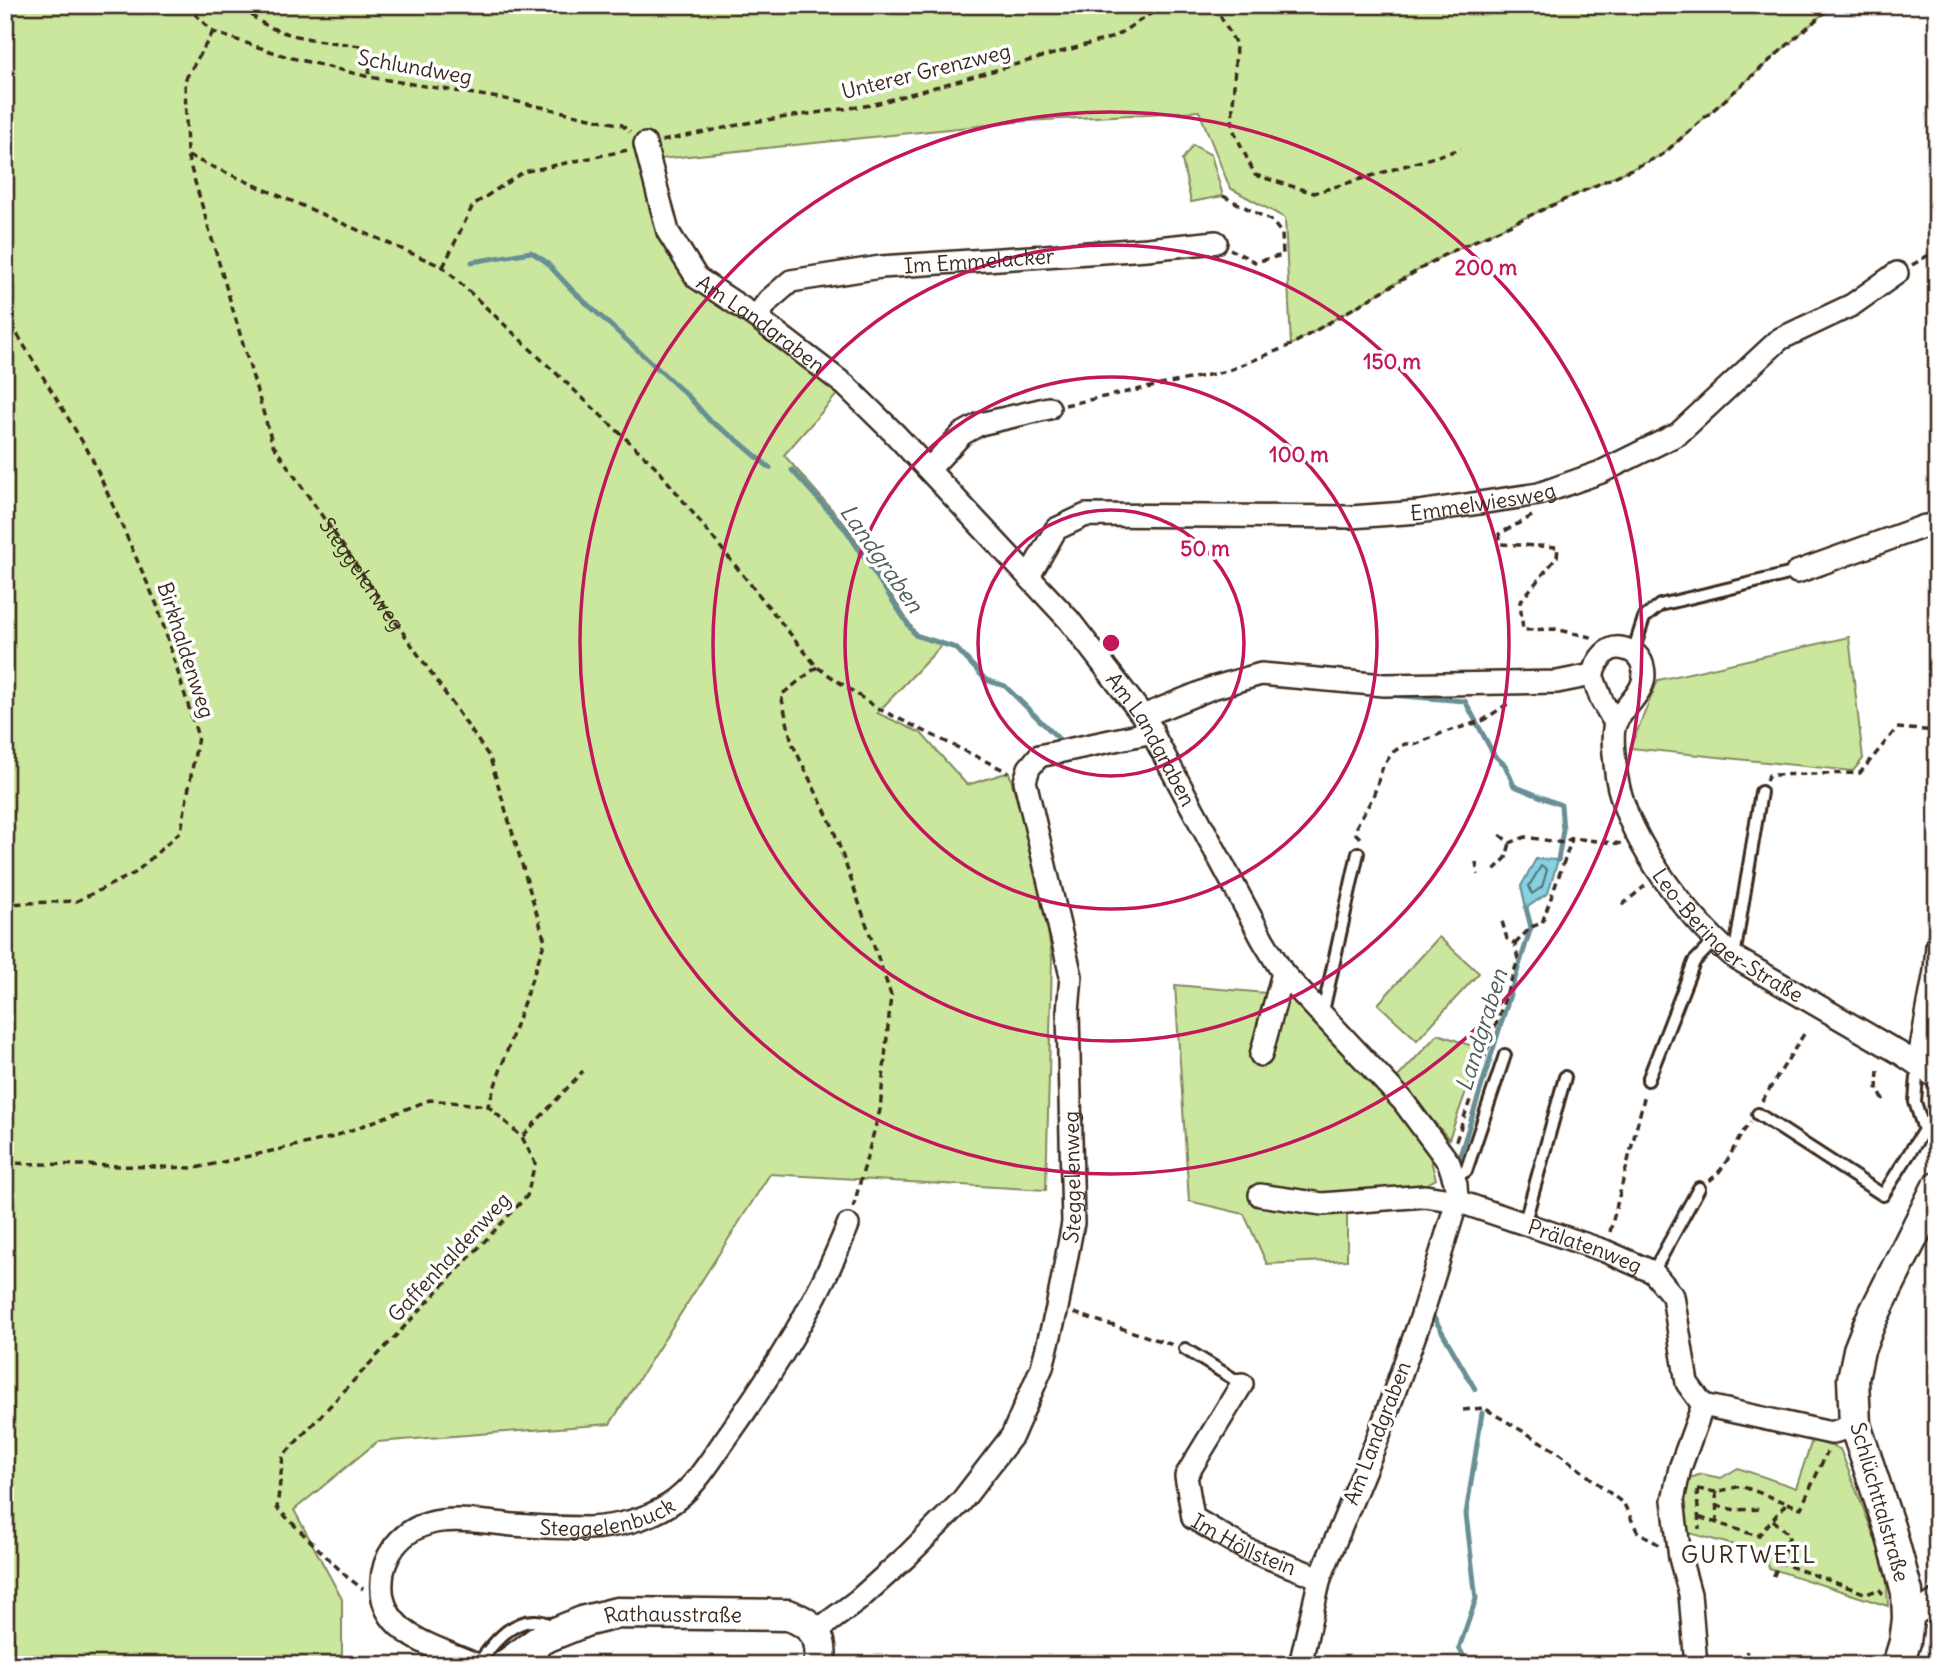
<svg xmlns="http://www.w3.org/2000/svg" width="1942" height="1670" font-family="Delius,sans-serif">
	<rect width="100%" height="100%" fill="#fff"/>
	<filter id="ink" filterUnits="userSpaceOnUse"><feTurbulence type="fractalNoise" baseFrequency=".0143" numOctaves="2"/><feDisplacementMap in="SourceGraphic" scale="14" xChannelSelector="R" yChannelSelector="G"/><feConvolveMatrix kernelMatrix="1 2 1 2 8 2 1 2 1" color-interpolation-filters="sRGB"/></filter>
	<g filter="url(#ink)">
		<!-- green -->
		<g fill="#cbe79e" stroke="#83885e" stroke-width="2">
			<path d="M 5,5 L 1833,5 L 1662,155 L 1444,255 L 1291,345 L 1285,218 L 1230,188 L 1199,111 L 1027,121 L 650,160 L 694,280 L 841,390 L 784,455 L 849,529 L 917,635 L 941,642 L 941,646 L 877,713 L 921,733 L 967,785 L 1009,772 L 1042,889 L 1052,958 L 1046,1190 L 770,1174 L 610,1424 L 377,1442 L 294,1510 L 342,1599 L 342,1665 L 5,1665 Z"/>
			<path d="M 1193,145 L 1211,155 L 1223,196 L 1191,202 L 1182,160 Z"/>
			<path d="M 1849,637 L 1863,759 L 1853,771 L 1630,748 L 1658,680 Z"/>
			<path d="M 1439,937 L 1479,973 L 1417,1040 L 1378,1004 Z"/>
			<path d="M 1175,985 L 1288,995 L 1408,1116 L 1427,1147 L 1436,1179 L 1419,1189 L 1347,1194 L 1347,1260 L 1267,1264 L 1244,1214 L 1189,1201 Z"/>
			<path d="M 1438,1034 L 1481,1049 L 1449,1139 L 1396,1079 Z"/>
			<path d="M 1812,1440 L 1840,1449 L 1886,1566 L 1888,1606 L 1769,1568 L 1764,1553 L 1685,1532 L 1683,1495 L 1685,1480 L 1701,1474 L 1721,1478 L 1738,1468 L 1796,1488 Z"/>
		</g>
		<!-- water -->
		<path fill="#84d2e2" stroke="#678f94" stroke-width="2" d="M 1536,859 L 1558,860 L 1548,893 L 1526,908 L 1521,886 Z"/>
		<g fill="none" stroke-linecap="round" stroke-linejoin="round">
			<!-- shore -->
			<path stroke="#586d6c" stroke-width="2" d="M 1541,866 L 1547,870 L 1542,887 L 1532,894 L 1529,886 Z"/>
			<!-- stream -->
			<g stroke="#678f94" stroke-width="5">
				<path d="M 472,262 L 531,252 L 545,261 L 573,291 L 690,398 L 710,421 L 736,439 L 770,468"/>
				<path d="M 792,470 L 846,530 L 915,635 L 956,648 L 986,680 L 1005,686 L 1064,744"/>
				<path d="M 1390,695 L 1465,701 L 1494,755 L 1505,765 L 1514,786 L 1561,805 L 1563,830 L 1558,860"/>
				<path d="M 1458,1162 L 1531,927 L 1526,908"/>
				<path d="M 1433,1316 L 1475,1389"/>
				<path d="M 1469,1665 L 1459,1648 L 1476,1599 L 1466,1514 L 1482,1413"/>
			</g>
			<defs>
				<g id="service">
					<path d="M 1633,652 L 1644,618 L 1660,605 L 1797,572"/>
					<path d="M 1734,957 L 1761,792"/>
					<path d="M 1322,1016 L 1358,853"/>
					<path d="M 1648,1080 L 1694,962 L 1715,940"/>
					<path d="M 1758,1114 L 1883,1195 L 1924,1130 L 1915,1102 L 1918,1064"/>
					<path d="M 1453,1177 L 1466,1171 L 1505,1055"/>
					<path d="M 1524,1225 L 1565,1077"/>
					<path d="M 1653,1272 L 1699,1188"/>
					<path d="M 1185,1349 L 1242,1384"/>
					<path d="M 477,1665 C 490,1647 511,1619 536,1621 C 542,1621 548,1624 553,1626"/>
				</g>
				<g id="minor">
					<path id="s2" d="M 645,144 L 668,232 L 697,278 L 756,317 L 845,385 L 894,433 L 1069,620 L 1143,716 L 1263,940 L 1283,973 L 1403,1101 L 1449,1163 L 1456,1185 L 1457,1201 L 1421,1318 L 1377,1440 L 1320,1578 L 1300,1665"/>
					<path id="s3" d="M 756,317 L 769,300 L 791,281 L 881,267 L 1147,249 L 1216,242"/>
					<path d="M 929,469 L 962,434 L 980,424 L 1049,408"/>
					<path d="M 1797,572 L 1925,526 L 1937,527"/>
					<path id="s4" d="M 1029,576 L 1056,529 L 1086,515 L 1351,517 L 1419,512 L 1539,494 L 1601,472 L 1678,434 L 1780,339 L 1852,305 L 1897,273"/>
					<path d="M 1143,716 L 1212,688 L 1261,674 L 1384,685 L 1557,682 L 1592,675"/>
					<path id="s5" d="M 1615,723 L 1602,701 L 1592,675 C 1597,661 1607,643 1625,649 C 1634,651 1641,658 1643,667 C 1649,690 1626,703 1616,722 C 1611,732 1614,753 1615,764 C 1620,833 1684,913 1734,957 L 1903,1055 L 1937,1078"/>
					<path d="M 1261,1055 L 1283,973"/>
					<path d="M 1918,1064 L 1935,971 L 1937,946"/>
					<path id="s6" d="M 1260,1195 L 1322,1204 L 1425,1196 L 1457,1201 L 1605,1251 L 1653,1272 L 1673,1296 L 1687,1383 L 1703,1405 L 1680,1468 L 1673,1500 L 1680,1558 L 1690,1594 L 1696,1665"/>
					<path id="s7" d="M 1242,1384 L 1186,1476 L 1193,1518 L 1246,1549 L 1320,1578"/>
					<path d="M 1703,1405 L 1831,1433 L 1855,1425"/>
					<path d="M 1908,1619 L 1937,1600"/>
					<path id="s8" d="M 815,1632 L 857,1601 L 906,1557 L 961,1502 L 1012,1436 L 1042,1367 L 1057,1308 L 1073,1223 L 1068,1012 L 1071,976 L 1025,781 L 1029,768 L 1039,756 L 1143,734 L 1152,729"/>
					<path id="s9" d="M 477,1665 C 438,1647 378,1635 382,1582 C 382,1569 387,1557 394,1547 C 422,1509 473,1521 513,1525 C 538,1527 563,1528 588,1528 C 614,1527 646,1520 669,1505 C 694,1489 710,1461 727,1437 C 774,1371 818,1301 848,1225"/>
				</g>
				<g id="secondary">
					<path id="s10" d="M 506,1665 L 543,1638 L 585,1621 L 617,1613 L 788,1615 C 812,1623 825,1638 819,1665"/>
					<path d="M 1898,1665 L 1905,1642 L 1908,1619 L 1907,1592 L 1890,1530 L 1855,1425 L 1853,1379 L 1859,1350 L 1870,1322 L 1937,1188"/>
				</g>
			</defs>
			<!-- service casing -->
			<use href="#service" stroke="#3b2a1e" stroke-width="16"/>
			<!-- minor casing -->
			<use href="#minor" stroke="#3b2a1e" stroke-width="26"/>
			<!-- secondary casing -->
			<use href="#secondary" stroke="#3b2a1e" stroke-width="35"/>
			<!-- path -->
			<g stroke="#3b2a1e" stroke-width="3.5" stroke-dasharray="7 5" stroke-linecap="butt">
				<path d="M 186,5 L 213,32 L 288,57 L 369,77 L 505,99 L 622,125 L 630,132"/>
				<path d="M 244,5 C 262,38 327,41 361,46 L 371,50 L 369,77"/>
				<path d="M 1214,5 L 1236,44 L 1232,127 L 1255,175 L 1314,193 L 1461,149"/>
				<path id="s1" d="M 213,32 L 185,80 L 187,155 L 273,445 L 490,758 L 545,941 L 488,1106"/>
				<path d="M 662,141 L 752,122 L 871,105 L 1114,37 L 1164,5"/>
				<path d="M 188,156 L 443,267 L 656,467 L 817,667 L 877,708 L 1008,772"/>
				<path d="M 1223,196 L 1272,221 L 1282,234 L 1283,255 L 1255,262 L 1230,249"/>
				<path d="M 1912,265 L 1937,250"/>
				<path d="M 443,267 L 473,205 L 523,172 L 628,150"/>
				<path d="M 5,314 L 91,456 L 157,605 L 198,737 L 181,831 L 135,873 L 77,901 L 5,904"/>
				<path d="M 1065,405 L 1227,371 L 1291,345 L 1444,255 L 1662,155 L 1833,5"/>
				<path d="M 1532,516 L 1499,534 L 1501,544 L 1558,547 L 1557,557 L 1520,602 L 1523,630 L 1555,629 L 1595,638"/>
				<path d="M 817,667 L 781,695 L 792,743 L 832,825 L 891,995 L 880,1110 L 853,1208"/>
				<path d="M 1766,781 L 1769,775 L 1860,773 L 1897,728 L 1937,731"/>
				<path d="M 1500,835 L 1510,843 L 1525,837 L 1564,843 L 1572,838 L 1622,844"/>
				<path d="M 1360,838 L 1356,834 L 1357,825 L 1373,797 L 1383,766 L 1393,752 L 1405,744 L 1417,744 L 1442,733 L 1482,721 L 1509,703"/>
				<path d="M 1476,862 L 1478,875"/>
				<path d="M 1494,870 L 1506,858 L 1510,843"/>
				<path d="M 1622,905 L 1645,886"/>
				<path d="M 1515,944 L 1531,927 L 1542,923 L 1572,839"/>
				<path d="M 1878,1071 L 1877,1088 L 1884,1101"/>
				<path d="M 1762,1101 L 1804,1034"/>
				<path d="M 523,1136 L 583,1071"/>
				<path d="M 1456,1141 L 1518,960 L 1515,944 L 1507,939 L 1502,921"/>
				<path d="M 5,1163 L 196,1168 L 330,1138 L 430,1100 L 488,1106 L 522,1137 L 535,1163 L 527,1196 L 283,1456 L 277,1508 L 347,1577 L 363,1589"/>
				<path d="M 1709,1181 C 1730,1166 1734,1140 1751,1122"/>
				<path d="M 1610,1232 L 1645,1094"/>
				<path d="M 1074,1313 L 1173,1345"/>
				<path d="M 1463,1410 L 1484,1408 L 1556,1451 L 1624,1504 L 1637,1531 L 1661,1546"/>
				<path d="M 1697,1489 L 1716,1492 L 1741,1486 L 1787,1503 L 1758,1536 L 1698,1517"/>
				<path d="M 1697,1490 L 1699,1529"/>
				<path d="M 1716,1492 L 1717,1523"/>
				<path d="M 1787,1503 L 1801,1508 L 1827,1452"/>
				<path d="M 1716,1506 L 1736,1510 L 1763,1509"/>
				<path d="M 1773,1520 L 1790,1535 L 1773,1578"/>
				<path d="M 1778,1562 L 1867,1594 L 1879,1589 L 1883,1594"/>
				<path d="M 1743,1665 L 1747,1651"/>
			</g>
			<!-- service -->
			<use href="#service" stroke="#fff" stroke-width="10"/>
			<!-- minor -->
			<use href="#minor" stroke="#fff" stroke-width="21"/>
			<!-- secondary -->
			<use href="#secondary" stroke="#fff" stroke-width="30"/>
		</g>
	</g>
	<!-- distance rings -->
	<g fill="none" stroke="#c2185b" stroke-width="3.5">
		<circle cx="1111" cy="643" r="133"/>
		<circle cx="1111" cy="643" r="266"/>
		<circle cx="1111" cy="643" r="398"/>
		<circle cx="1111" cy="643" r="531"/>
	</g>
	<g text-anchor="middle" dominant-baseline="central" stroke-width="7" stroke-linejoin="round" paint-order="stroke">
		<!-- street labels -->
		<g font-size="21" fill="#3b2a1e" stroke="#fff">
			<text transform="translate(415 67) rotate(10)">Schlundweg</text>
			<text transform="translate(926 71) rotate(-14)">Unterer Grenzweg</text>
			<text stroke="none"><textPath href="#s3" startOffset="240">Im Emmelacker</textPath></text>
			<text stroke="none"><textPath href="#s2" startOffset="224">Am Landgraben</textPath></text>
			<text stroke="none"><textPath href="#s4" startOffset="485">Emmelwiesweg</textPath></text>
			<text stroke="none"><textPath href="#s1" startOffset="590">Steggelenweg</textPath></text>
			<text transform="translate(186 650) rotate(72)">Birkhaldenweg</text>
			<text stroke="none"><textPath href="#s2" startOffset="798">Am Landgraben</textPath></text>
			<text stroke="none"><textPath href="#s5" startOffset="446">Leo-Beringer-Straße</textPath></text>
			<text stroke="none"><textPath href="#s8" startOffset="548">Steggelenweg</textPath></text>
			<text stroke="none"><textPath href="#s6" startOffset="334">Prälatenweg</textPath></text>
			<text transform="translate(449 1257) rotate(-47)">Gaffenhaldenweg</text>
			<text transform="translate(1377 1433) rotate(-69)">Am Landgraben</text>
			<text transform="translate(1880 1502) rotate(74)">Schlüchttalstraße</text>
			<text stroke="none"><textPath href="#s9" startOffset="397">Steggelenbuck</textPath></text>
			<text stroke="none"><textPath href="#s7" startOffset="208">Im Höllstein</textPath></text>
			<text stroke="none"><textPath href="#s10" startOffset="180">Rathausstraße</textPath></text>
		</g>
		<!-- water labels -->
		<g font-size="23" font-style="italic" fill="#515c59" stroke="#fff">
			<text transform="translate(882 558) rotate(55)">Landgraben</text>
			<text transform="translate(1481 1030) rotate(-73)">Landgraben</text>
		</g>
		<!-- quarter labels -->
		<g font-size="24" letter-spacing="2" fill="#3b2a1e" stroke="#fff">
			<text x="1749" y="1554">GURTWEIL</text>
		</g>
	</g>
	<circle cx="1111" cy="643" r="10" fill="#c2185b" stroke="#fff" stroke-width="3.5"/>
	<g font-size="21" text-anchor="middle" font-weight="bold" fill="#c2185b" stroke="#fff" stroke-width="7" stroke-linejoin="round" paint-order="stroke">
		<text x="1486" y="275">200 m</text>
		<text x="1392" y="369">150 m</text>
		<text x="1299" y="462">100 m</text>
		<text x="1205" y="556">50 m</text>
	</g>
	<!-- margin -->
	<rect width="1942" height="1670" fill="none" stroke="#fff" stroke-width="28"/>
	<rect x="14" y="14" width="1914" height="1642" fill="none" stroke="#3b2a1e" stroke-width="2.5" filter="url(#ink)"/>
</svg>
